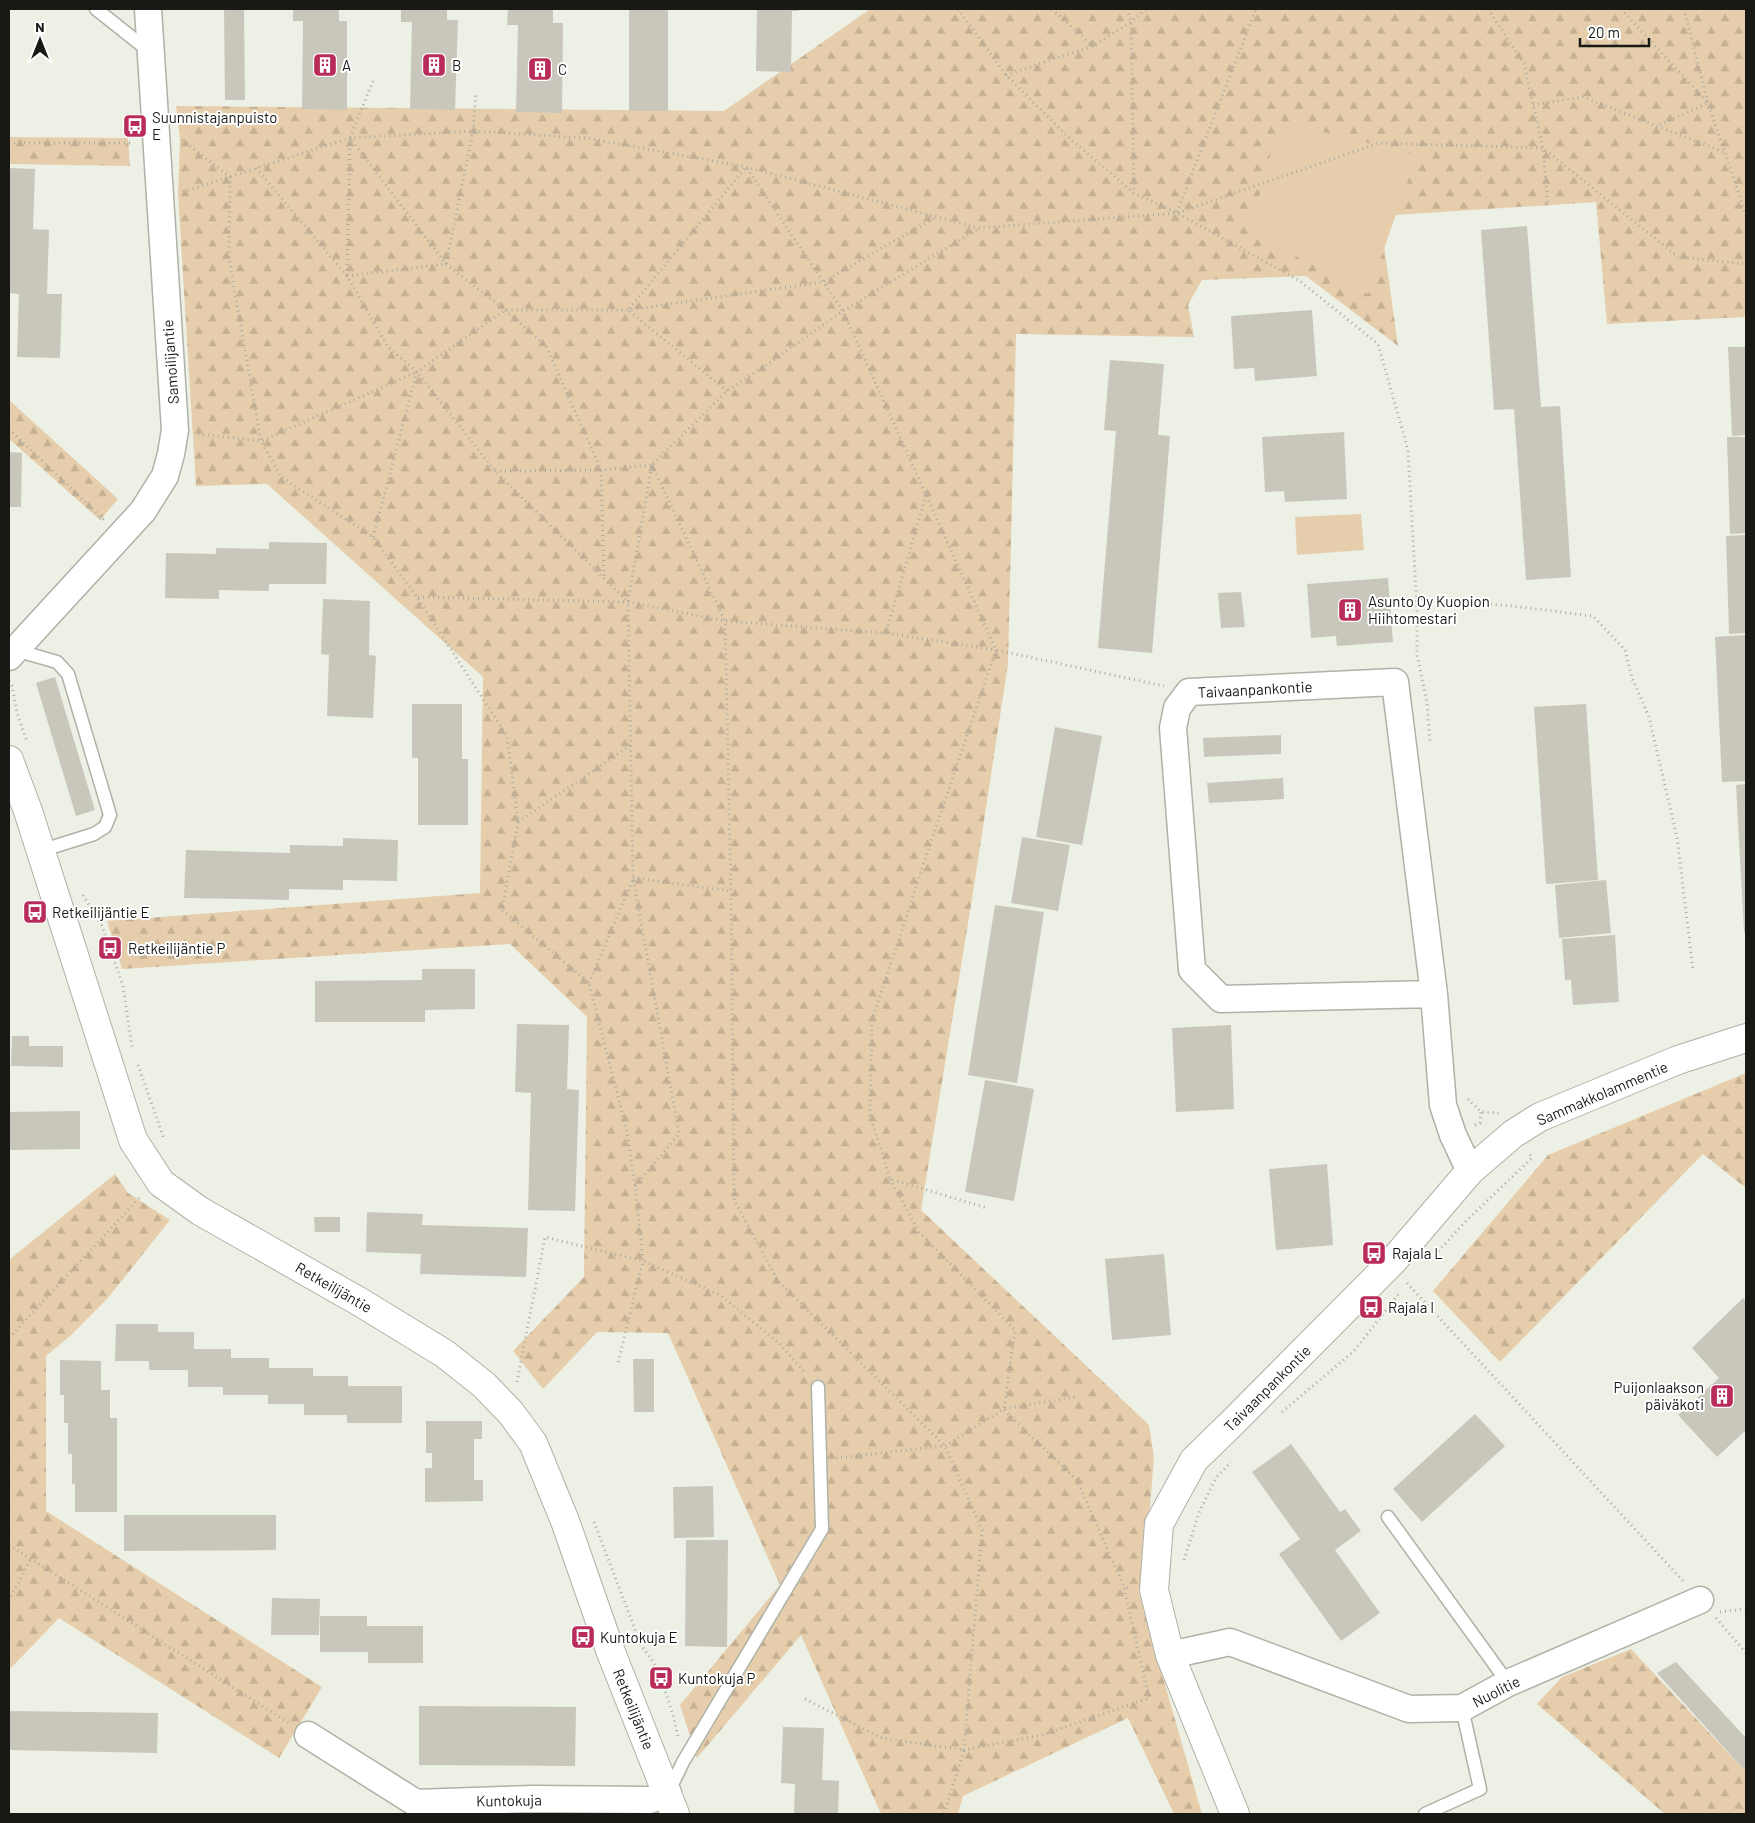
<svg xmlns="http://www.w3.org/2000/svg" width="1755" height="1823" font-family="Barlow,sans-serif">
	<defs>
		<pattern id="forest-firs" width="22" height="20" patternUnits="userSpaceOnUse" patternTransform="scale(1.25)"><rect width="22" height="20" fill="#e6ceac"/><path d="M5 1l3.5 6h-7zM16 11l3.5 6h-7z" fill="#c5b093"/></pattern>
	</defs>
	<rect width="100%" height="100%" fill="#edf0e4"/>
	<!-- forest -->
	<g fill="url(#forest-firs)">
		<path d="M 870,9 L 1746,9 L 1746,317 L 1607,324 L 1596,202 L 1380,216 L 1398,346 L 1306,276 L 1202,280 L 1188,305 L 1194,337 L 1016,334 L 1008,664 L 972,899 L 921,1210 L 1149,1425 L 1154,1457 L 1142,1604 L 1202,1814 L 1174,1814 L 1128,1718 L 963,1796 L 958,1814 L 881,1814 L 801,1635 L 697,1758 L 680,1705 L 780,1585 L 668,1333 L 597,1332 L 543,1389 L 513,1351 L 584,1277 L 587,1017 L 510,944 L 122,969 L 107,921 L 480,893 L 483,677 L 267,484 L 196,486 L 178,194 L 180,139 L 176,106 L 724,111 Z"/>
		<path d="M 9,137 L 128,138 L 130,166 L 9,164 Z"/>
		<path d="M 9,400 L 118,499 L 100,520 L 9,439 Z"/>
		<path d="M 1746,1073 L 1746,1188 L 1703,1154 L 1500,1362 L 1433,1291 L 1548,1155 Z"/>
		<path d="M 115,1174 L 128,1193 L 170,1220 L 108,1298 L 69,1337 L 46,1356 L 46,1511 L 322,1687 L 279,1758 L 59,1618 L 9,1670 L 9,1260 Z"/>
		<path d="M 1631,1649 L 1746,1772 L 1746,1814 L 1665,1814 L 1537,1704 L 1562,1677 Z"/>
	</g>
	<!-- park -->
	<g fill="#e6ceac">
		<path d="M 1279,121 L 1417,155 L 1368,294 L 1250,232 Z"/>
		<path d="M 1361,514 L 1364,550 L 1297,555 L 1295,517 Z"/>
	</g>
	<!-- building -->
	<g fill="#c9c7bb">
		<path d="M 224,9 L 244,9 L 245,100 L 225,100 Z"/>
		<path d="M 293,9 L 339,9 L 339,21 L 347,21 L 347,110 L 302,109 L 303,21 L 293,21 Z"/>
		<path d="M 401,9 L 447,9 L 447,20 L 458,20 L 455,110 L 410,109 L 412,22 L 401,22 Z"/>
		<path d="M 508,9 L 553,9 L 553,23 L 563,23 L 562,113 L 516,112 L 518,25 L 507,25 Z"/>
		<rect x="629" y="9" width="39" height="102"/>
		<path d="M 757,9 L 799,9 L 799,11 L 792,11 L 791,72 L 756,71 Z"/>
		<path d="M 9,168 L 35,169 L 33,229 L 49,230 L 47,294 L 62,294 L 60,358 L 17,357 L 19,294 L 9,293 Z"/>
		<path d="M 1527,226 L 1541,407 L 1560,406 L 1571,577 L 1526,580 L 1514,409 L 1494,410 L 1481,230 Z"/>
		<path d="M 1312,310 L 1317,376 L 1255,381 L 1254,368 L 1234,369 L 1231,316 Z"/>
		<path d="M 1728,347 L 1746,347 L 1746,435 L 1732,436 Z"/>
		<path d="M 1110,360 L 1164,364 L 1158,435 L 1170,436 L 1152,653 L 1098,648 L 1116,431 L 1104,430 Z"/>
		<path d="M 1344,432 L 1347,499 L 1285,502 L 1284,491 L 1265,492 L 1262,437 Z"/>
		<path d="M 1727,437 L 1746,437 L 1746,533 L 1730,534 Z"/>
		<path d="M 9,452 L 22,453 L 21,507 L 9,507 Z"/>
		<path d="M 1746,535 L 1746,633 L 1729,634 L 1726,536 Z"/>
		<path d="M 269,542 L 327,543 L 326,584 L 269,584 L 269,591 L 219,590 L 219,599 L 165,598 L 166,553 L 216,554 L 216,548 L 269,549 Z"/>
		<path d="M 1388,578 L 1393,642 L 1337,646 L 1336,636 L 1311,638 L 1307,584 Z"/>
		<path d="M 1241,592 L 1245,627 L 1221,628 L 1218,593 Z"/>
		<path d="M 323,599 L 370,601 L 369,655 L 376,656 L 373,718 L 327,716 L 329,655 L 321,654 Z"/>
		<path d="M 1746,635 L 1746,781 L 1722,782 L 1715,637 Z"/>
		<path d="M 55,677 L 95,810 L 76,816 L 36,683 Z"/>
		<path d="M 412,704 L 462,704 L 462,759 L 468,759 L 468,825 L 418,825 L 418,758 L 412,758 Z"/>
		<path d="M 1586,704 L 1598,880 L 1546,884 L 1534,707 Z"/>
		<path d="M 1055,727 L 1102,736 L 1082,845 L 1036,837 Z"/>
		<path d="M 1281,735 L 1281,754 L 1204,757 L 1203,738 Z"/>
		<path d="M 1283,778 L 1284,799 L 1209,803 L 1207,783 Z"/>
		<path d="M 1746,784 L 1746,932 L 1744,932 L 1736,785 Z"/>
		<path d="M 1022,837 L 1070,845 L 1058,911 L 1011,903 Z"/>
		<path d="M 343,838 L 398,840 L 397,881 L 343,880 L 343,890 L 289,889 L 289,900 L 184,898 L 186,850 L 290,853 L 290,845 L 343,846 Z"/>
		<path d="M 1606,880 L 1611,933 L 1559,938 L 1555,885 Z"/>
		<path d="M 995,905 L 1044,912 L 1017,1083 L 968,1075 Z"/>
		<path d="M 1615,935 L 1619,1002 L 1573,1005 L 1571,980 L 1565,980 L 1562,939 Z"/>
		<path d="M 422,969 L 475,969 L 475,1009 L 425,1010 L 425,1022 L 315,1022 L 315,981 L 422,980 Z"/>
		<path d="M 517,1024 L 569,1025 L 567,1089 L 579,1090 L 575,1211 L 528,1210 L 531,1093 L 515,1092 Z"/>
		<path d="M 1231,1025 L 1234,1109 L 1176,1112 L 1172,1028 Z"/>
		<path d="M 12,1036 L 29,1036 L 29,1046 L 63,1046 L 63,1067 L 11,1066 Z"/>
		<path d="M 985,1080 L 1034,1089 L 1014,1201 L 965,1192 Z"/>
		<path d="M 80,1111 L 80,1149 L 9,1150 L 9,1112 Z"/>
		<path d="M 1327,1164 L 1333,1245 L 1276,1250 L 1269,1169 Z"/>
		<path d="M 367,1212 L 423,1214 L 422,1225 L 528,1228 L 526,1277 L 420,1274 L 421,1254 L 366,1252 Z"/>
		<path d="M 314,1217 L 340,1217 L 340,1232 L 315,1232 Z"/>
		<path d="M 1164,1254 L 1171,1335 L 1112,1340 L 1105,1259 Z"/>
		<path d="M 1743,1298 L 1746,1302 L 1746,1430 L 1717,1457 L 1678,1415 L 1719,1378 L 1692,1348 Z"/>
		<path d="M 116,1324 L 158,1324 L 158,1332 L 194,1332 L 194,1349 L 231,1349 L 231,1358 L 269,1358 L 269,1368 L 313,1368 L 313,1376 L 348,1376 L 348,1386 L 402,1386 L 402,1423 L 347,1423 L 347,1415 L 304,1415 L 304,1404 L 268,1404 L 268,1395 L 223,1395 L 223,1387 L 188,1387 L 188,1370 L 149,1370 L 149,1361 L 115,1361 Z"/>
		<path d="M 633,1359 L 654,1359 L 654,1412 L 634,1412 Z"/>
		<path d="M 60,1360 L 101,1361 L 101,1390 L 110,1390 L 110,1418 L 117,1418 L 117,1512 L 75,1512 L 75,1484 L 72,1484 L 72,1454 L 68,1454 L 68,1423 L 64,1423 L 64,1395 L 60,1395 Z"/>
		<path d="M 1475,1414 L 1505,1446 L 1422,1522 L 1393,1489 Z"/>
		<path d="M 426,1421 L 482,1421 L 482,1439 L 474,1439 L 474,1480 L 483,1480 L 483,1501 L 425,1502 L 425,1468 L 432,1468 L 432,1453 L 426,1453 Z"/>
		<path d="M 1291,1444 L 1340,1512 L 1345,1509 L 1361,1531 L 1335,1550 L 1380,1613 L 1341,1641 L 1279,1554 L 1300,1539 L 1252,1472 Z"/>
		<path d="M 713,1486 L 714,1537 L 674,1538 L 673,1487 Z"/>
		<path d="M 124,1515 L 276,1515 L 276,1550 L 124,1551 Z"/>
		<path d="M 686,1540 L 728,1540 L 727,1647 L 685,1646 Z"/>
		<path d="M 272,1598 L 320,1599 L 319,1635 L 271,1635 Z"/>
		<path d="M 320,1616 L 367,1616 L 367,1626 L 423,1626 L 423,1663 L 368,1663 L 368,1652 L 320,1652 Z"/>
		<path d="M 1676,1662 L 1746,1738 L 1746,1772 L 1657,1673 Z"/>
		<path d="M 419,1706 L 576,1707 L 575,1766 L 419,1765 Z"/>
		<path d="M 9,1711 L 158,1713 L 157,1753 L 9,1750 Z"/>
		<path d="M 783,1727 L 824,1728 L 822,1780 L 839,1781 L 838,1814 L 794,1814 L 795,1784 L 781,1783 Z"/>
	</g>
	<g fill="none" stroke-linecap="round" stroke-linejoin="round">
		<defs>
			<g id="service">
				<path d="M 96,9 L 149,51"/>
				<path d="M 15,650 L 57,662 L 68,674 L 110,815 L 105,827 L 94,834 L 40,851"/>
				<path d="M 1388,1517 L 1508,1683"/>
				<path d="M 668,1793 L 683,1762 L 822,1529 L 818,1387"/>
				<path d="M 1425,1814 L 1480,1789 L 1462,1708"/>
			</g>
			<g id="minor">
				<path d="M 9,657 L 143,511 L 165,476 L 171,454 L 175,430 L 148,9"/>
				<path d="M 1434,994 L 1221,999 L 1192,970 L 1173,728 L 1177,708 L 1189,692 L 1395,682 L 1434,994 L 1443,1105 L 1453,1135 L 1470,1171"/>
				<path d="M 1170,1655 L 1230,1642 L 1409,1709 L 1462,1708 L 1508,1683 L 1700,1600"/>
				<path d="M 308,1735 L 416,1803 L 533,1799 L 650,1800 L 668,1793"/>
			</g>
			<g id="tertiary">
				<path d="M 9,760 L 28,811 L 133,1140 L 161,1183 L 200,1211 L 360,1302 L 445,1354 L 484,1385 L 511,1413 L 533,1443 L 565,1521 L 610,1650 L 675,1814"/>
				<path d="M 1235,1814 L 1170,1655 L 1154,1590 L 1159,1524 L 1194,1460 L 1231,1424 L 1393,1261 L 1470,1171 L 1513,1134 L 1540,1117 L 1678,1060 L 1746,1038"/>
			</g>
		</defs>
		<!-- service casing -->
		<use href="#service" stroke="#aeb2a7" stroke-width="15"/>
		<!-- minor casing -->
		<use href="#minor" stroke="#aeb2a7" stroke-width="29"/>
		<!-- tertiary casing -->
		<use href="#tertiary" stroke="#aeb2a7" stroke-width="30"/>
		<!-- path -->
		<g stroke="#aaaca2" stroke-width="3" stroke-dasharray="1 4" stroke-linecap="butt">
			<path d="M 958,9 L 1006,75 L 1068,137 L 1134,193 L 1177,213 L 1300,281 L 1378,344 L 1408,450 L 1417,610 L 1417,655 L 1427,702 L 1430,743"/>
			<path d="M 1052,9 L 1093,46"/>
			<path d="M 1127,9 L 1131,22 L 1134,192"/>
			<path d="M 1488,9 L 1524,64 L 1543,148 L 1548,206"/>
			<path d="M 1621,9 L 1708,103 L 1657,126"/>
			<path d="M 1684,9 L 1708,103 L 1746,215"/>
			<path d="M 1006,75 L 1093,46 L 1131,22 L 1146,9"/>
			<path d="M 373,81 L 350,138 L 446,264 L 505,310 L 546,346 L 601,470 L 604,578"/>
			<path d="M 1533,105 L 1583,97 L 1724,152"/>
			<path d="M 182,140 L 230,177 L 229,259 L 261,441 L 281,477 L 373,537 L 417,597 L 507,736 L 518,822 L 502,910 L 589,983 L 627,1132 L 635,1186 L 643,1261 L 618,1363"/>
			<path d="M 9,143 L 133,143"/>
			<path d="M 256,168 L 347,276 L 388,347 L 417,372 L 495,471 L 628,602"/>
			<path d="M 183,192 L 350,138 L 473,131 L 586,138 L 746,167 L 979,228 L 1177,213 L 1379,143 L 1543,148 L 1678,257 L 1746,264"/>
			<path d="M 1177,212 L 1256,9"/>
			<path d="M 347,275 L 350,139"/>
			<path d="M 347,276 L 446,264 L 473,131 L 476,93"/>
			<path d="M 727,391 L 628,310 L 746,167 L 843,311 L 996,650 L 1164,686"/>
			<path d="M 9,429 L 104,520"/>
			<path d="M 198,434 L 261,441 L 417,372"/>
			<path d="M 652,465 L 725,621 L 731,891 L 734,1200 L 778,1281 L 945,1446 L 982,1530 L 964,1750 L 1042,1735 L 1149,1698 L 1124,1587 L 1130,1588"/>
			<path d="M 495,471 L 601,470 L 652,465"/>
			<path d="M 926,495 L 886,633 L 996,650 L 931,842 L 872,1020 L 870,1115 L 890,1179 L 987,1208"/>
			<path d="M 373,537 L 417,372 L 505,310 L 628,310 L 823,282 L 936,217"/>
			<path d="M 418,597 L 628,602 L 725,621 L 886,633"/>
			<path d="M 1416,598 L 1513,606 L 1593,616 L 1625,650 L 1632,678 L 1649,717 L 1677,837 L 1693,970"/>
			<path d="M 9,681 L 12,686 L 17,713 L 27,742"/>
			<path d="M 518,822 L 631,745"/>
			<path d="M 633,878 L 731,891"/>
			<path d="M 83,895 L 102,926 L 123,986 L 132,1047"/>
			<path d="M 589,983 L 633,879"/>
			<path d="M 138,1065 L 164,1139"/>
			<path d="M 1468,1099 L 1481,1112 L 1499,1113"/>
			<path d="M 1475,1125 L 1480,1123 L 1481,1112"/>
			<path d="M 890,1179 L 919,1232 L 1015,1330 L 1004,1409"/>
			<path d="M 635,1186 L 679,1134 L 633,878 L 628,602 L 652,465 L 727,391 L 775,359 L 843,311 L 978,229"/>
			<path d="M 1435,1255 L 1467,1220 L 1532,1158 L 1529,1153"/>
			<path d="M 1407,1283 L 1684,1582"/>
			<path d="M 9,1338 L 140,1197"/>
			<path d="M 517,1382 L 545,1237 L 643,1261 L 720,1295 L 779,1343 L 806,1374"/>
			<path d="M 1004,1410 L 1077,1480 L 1124,1587"/>
			<path d="M 1282,1412 L 1354,1351 L 1400,1292"/>
			<path d="M 836,1458 L 945,1446 L 1004,1409 L 1075,1397"/>
			<path d="M 594,1522 L 641,1645 L 654,1663 L 661,1678 L 673,1715 L 678,1737"/>
			<path d="M 9,1545 L 289,1723"/>
			<path d="M 1184,1560 L 1200,1510 L 1216,1478 L 1231,1462"/>
			<path d="M 9,1601 L 30,1560"/>
			<path d="M 1720,1612 L 1746,1609"/>
			<path d="M 1716,1618 L 1746,1653"/>
			<path d="M 805,1699 L 882,1738 L 964,1750 L 944,1814"/>
		</g>
		<!-- service -->
		<use href="#service" stroke="#fff" stroke-width="12"/>
		<!-- minor -->
		<use href="#minor" stroke="#fff" stroke-width="26"/>
		<!-- tertiary -->
		<use href="#tertiary" stroke="#fff" stroke-width="28"/>
	</g>
	<!-- icons -->
	<defs>
		<symbol id="building-square" viewBox="-11 -11 22 22"><rect x="-9" y="-9" width="18" height="18" rx="4" fill="#b92b58" stroke="#fff"/><path d="M-4-6H4V6H1V3H-1V6H-4ZM-2.5-4.3h1.7v1.8h-1.7ZM.8-4.3h1.7v1.8H.8ZM-2.5-1h1.7V.8h-1.7ZM.8-1h1.7V.8H.8Z" fill="#fff"/></symbol>
		<symbol id="bus-square" viewBox="-11 -11 22 22"><rect x="-9" y="-9" width="18" height="18" rx="4" fill="#b92b58" stroke="#fff"/><path d="M-5-6H5V4H4V6H2V4H-2V6H-4V4H-5ZM-3.5-4V0h7V-4ZM-3.5 1.2v1.5H-2V1.2ZM2 1.2v1.5H3.5V1.2Z" fill="#fff"/></symbol>
	</defs>
	<g fill-rule="evenodd">
		<use href="#building-square" x="311" y="51" width="28" height="28"/>
		<use href="#building-square" x="420" y="51" width="28" height="28"/>
		<use href="#building-square" x="526" y="55" width="28" height="28"/>
		<use href="#bus-square" x="121" y="112" width="28" height="28"/>
		<use href="#building-square" x="1336" y="596" width="28" height="28"/>
		<use href="#bus-square" x="21" y="898" width="28" height="28"/>
		<use href="#bus-square" x="96" y="934" width="28" height="28"/>
		<use href="#bus-square" x="1360" y="1239" width="28" height="28"/>
		<use href="#bus-square" x="1357" y="1293" width="28" height="28"/>
		<use href="#building-square" x="1708" y="1382" width="28" height="28"/>
		<use href="#bus-square" x="569" y="1623" width="28" height="28"/>
		<use href="#bus-square" x="647" y="1664" width="28" height="28"/>
	</g>
	<g text-anchor="middle" dominant-baseline="central" stroke-width="4" stroke-linejoin="round" paint-order="stroke">
		<!-- poi labels -->
		<g font-size="15" fill="#181915" stroke="#fff" text-anchor="start">
			<text x="342" y="65">A</text>
			<text x="452" y="65">B</text>
			<text x="558" y="69">C</text>
			<text x="152" y="117">Suunnistajanpuisto<tspan x="152" dy="17">E</tspan></text>
			<text x="1368" y="601">Asunto Oy Kuopion<tspan x="1368" dy="17">Hiihtomestari</tspan></text>
			<text x="52" y="912">Retkeilijäntie E</text>
			<text x="128" y="948">Retkeilijäntie P</text>
			<text x="1392" y="1253">Rajala L</text>
			<text x="1388" y="1307">Rajala I</text>
			<text x="1704" y="1387" text-anchor="end">Puijonlaakson<tspan x="1704" dy="17">päiväkoti</tspan></text>
			<text x="600" y="1637">Kuntokuja E</text>
			<text x="678" y="1678">Kuntokuja P</text>
		</g>
		<!-- street labels -->
		<g font-size="15" fill="#181915" stroke="#fff">
			<text transform="translate(170 362) rotate(-94)">Samoilijantie</text>
			<text transform="translate(1255 689) rotate(-3)">Taivaanpankontie</text>
			<text transform="translate(1602 1093) rotate(-23)">Sammakkolammentie</text>
			<text transform="translate(334 1287) rotate(30)">Retkeilijäntie</text>
			<text transform="translate(1267 1388) rotate(-45)">Taivaanpankontie</text>
			<text transform="translate(1496 1691) rotate(-27)">Nuolitie</text>
			<text transform="translate(634 1709) rotate(68)">Retkeilijäntie</text>
			<text transform="translate(509 1800) rotate(-1)">Kuntokuja</text>
		</g>
	</g>
	<!-- border -->
	<rect width="1755" height="1823" fill="none" stroke="#181915" stroke-width="20"/>
	<!-- north arrow -->
	<g transform="translate(40 40)" stroke="#ffffff" stroke-width="4" paint-order="stroke">
	<path d="M0-4L9 19L0 12L-9 19Z" fill="#181915"/>
	<text y="-8" font-size="14" font-weight="bold" text-anchor="middle" fill="#181915">N</text>
	</g>
	<!-- scale -->
	<path d="M1580 38v8h69v-8" fill="none" stroke="#181915" stroke-width="2.5"/>
	<text x="1588" y="38" font-size="15" fill="#181915" stroke="#ffffff" stroke-width="4" paint-order="stroke">20 m</text>
</svg>
